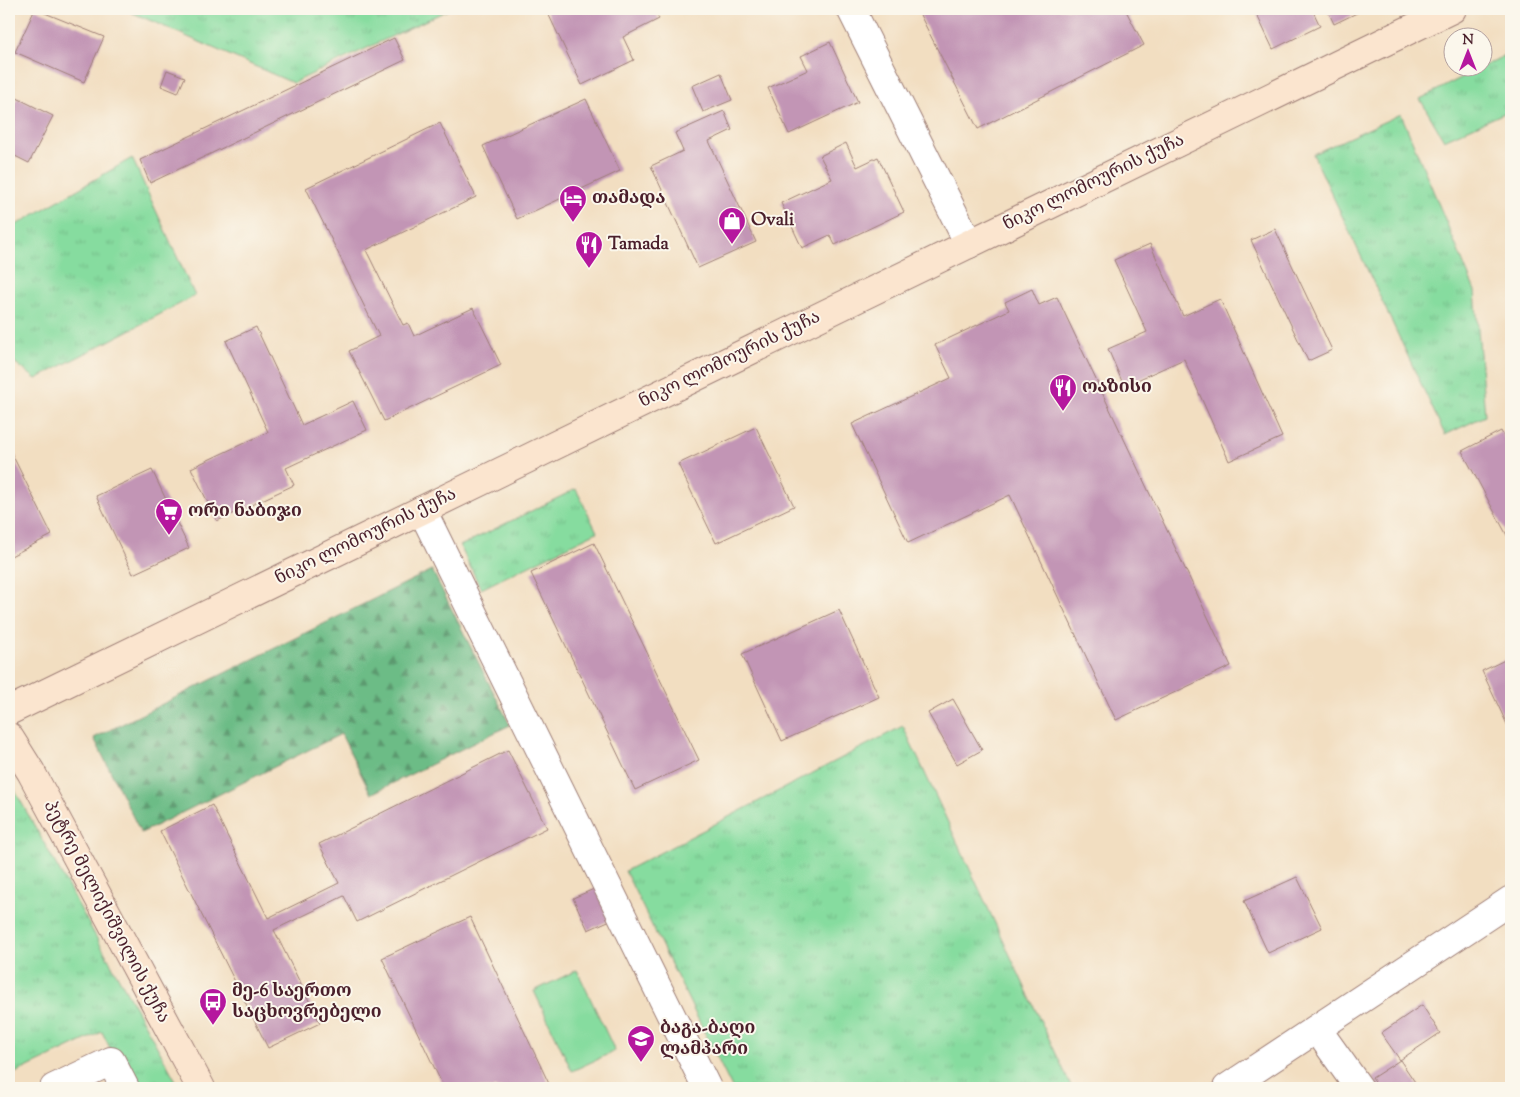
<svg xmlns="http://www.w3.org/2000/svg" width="1520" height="1097" font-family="'Sorts Mill Goudy','Noto Serif Georgian',serif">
	<defs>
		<pattern id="grass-tufts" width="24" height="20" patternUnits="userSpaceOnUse" patternTransform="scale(1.25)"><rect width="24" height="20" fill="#86dc9f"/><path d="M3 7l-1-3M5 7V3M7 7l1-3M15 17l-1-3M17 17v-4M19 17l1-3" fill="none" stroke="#75bc89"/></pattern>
		<pattern id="forest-firs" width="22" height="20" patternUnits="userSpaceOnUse" patternTransform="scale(1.25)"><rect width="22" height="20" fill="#6cbc86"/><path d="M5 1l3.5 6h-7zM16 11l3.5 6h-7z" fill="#5b986e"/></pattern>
	</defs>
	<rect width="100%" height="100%" fill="#fbf7ec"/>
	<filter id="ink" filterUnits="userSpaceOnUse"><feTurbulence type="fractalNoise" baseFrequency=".02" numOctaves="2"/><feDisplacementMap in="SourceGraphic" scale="10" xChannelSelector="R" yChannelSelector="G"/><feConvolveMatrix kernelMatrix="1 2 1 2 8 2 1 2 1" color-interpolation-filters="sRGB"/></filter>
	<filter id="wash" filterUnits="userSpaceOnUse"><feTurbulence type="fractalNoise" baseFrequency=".0096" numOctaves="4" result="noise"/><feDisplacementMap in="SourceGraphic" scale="20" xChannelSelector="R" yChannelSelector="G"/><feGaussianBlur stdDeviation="1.12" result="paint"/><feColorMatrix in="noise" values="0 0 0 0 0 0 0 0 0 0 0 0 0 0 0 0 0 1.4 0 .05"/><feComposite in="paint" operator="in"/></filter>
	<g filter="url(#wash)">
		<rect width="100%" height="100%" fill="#f2dec1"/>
		<!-- grass -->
		<g fill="url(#grass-tufts)" stroke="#687e65">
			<path d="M 124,9 L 450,9 L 293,83 Z"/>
			<path d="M 1511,52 L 1511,110 L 1444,140 L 1420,99 Z"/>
			<path d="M 1401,114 L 1475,291 L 1485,416 L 1445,435 L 1313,154 Z"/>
			<path d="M 132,158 L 195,296 L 36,379 L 9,358 L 9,229 Z"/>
			<path d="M 576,489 L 597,532 L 481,589 L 460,546 Z"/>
			<path d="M 903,726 L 1072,1088 L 732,1088 L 625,871 Z"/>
			<path d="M 9,780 L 180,1088 L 130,1088 L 102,1032 L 9,1076 Z"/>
		</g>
		<!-- forest -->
		<path fill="url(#forest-firs)" stroke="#5b6e58" d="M 432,570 L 510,725 L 371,794 L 341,734 L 141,833 L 94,738 Z"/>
		<!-- park -->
		<path fill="#86dc9f" stroke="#687e65" d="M 577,970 L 615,1051 L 572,1071 L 534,991 Z"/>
		<g id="blocks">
			<!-- building -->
			<g fill="#c295b5">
				<path d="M 35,9 L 104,37 L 84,82 L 15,52 Z"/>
				<path d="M 546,9 L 654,9 L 659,19 L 623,37 L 634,60 L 582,85 Z"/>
				<path d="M 917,9 L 1125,9 L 1144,45 L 978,129 Z"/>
				<path d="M 1271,9 L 1312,9 L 1320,26 L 1273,49 L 1257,15 Z"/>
				<path d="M 1327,9 L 1365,9 L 1334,24 Z"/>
				<path d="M 394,38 L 405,60 L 150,183 L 140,160 Z"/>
				<path d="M 830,42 L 858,102 L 789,134 L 768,88 L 808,70 L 801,56 Z"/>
				<path d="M 167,70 L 185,77 L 178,93 L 161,86 Z"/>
				<path d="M 721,73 L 732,100 L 703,112 L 692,86 Z"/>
				<path d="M 17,98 L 53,116 L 29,163 L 9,153 L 9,113 Z"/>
				<path d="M 586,99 L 620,171 L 517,219 L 483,146 Z"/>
				<path d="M 724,111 L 732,130 L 709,141 L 756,242 L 698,268 L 651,166 L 683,151 L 675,133 Z"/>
				<path d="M 440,123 L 476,197 L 366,250 L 403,325 L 408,323 L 414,336 L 473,308 L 501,365 L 384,421 L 349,351 L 379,336 L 306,188 Z"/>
				<path d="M 846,143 L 857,167 L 878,157 L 904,212 L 835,245 L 830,235 L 802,248 L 781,203 L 832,179 L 820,156 Z"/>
				<path d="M 1275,229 L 1332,350 L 1308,361 L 1251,240 Z"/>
				<path d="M 1150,244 L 1183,316 L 1220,299 L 1282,437 L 1229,461 L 1184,359 L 1124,386 L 1108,349 L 1147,332 L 1114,260 Z"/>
				<path d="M 1032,289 L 1039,305 L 1057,297 L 1231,666 L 1116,720 L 1010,495 L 908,543 L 852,424 L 951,378 L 935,345 L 1009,310 L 1005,302 Z"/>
				<path d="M 256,327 L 302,425 L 353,401 L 367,430 L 286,468 L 294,485 L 217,521 L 191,468 L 268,432 L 226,341 Z"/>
				<path d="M 756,427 L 794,506 L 716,543 L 678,464 Z"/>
				<path d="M 1501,431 L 1511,451 L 1511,543 L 1462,451 Z"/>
				<path d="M 9,448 L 52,535 L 9,557 Z"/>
				<path d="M 152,470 L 189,548 L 133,574 L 96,496 Z"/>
				<path d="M 594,543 L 699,760 L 635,790 L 531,573 Z"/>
				<path d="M 839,610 L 879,697 L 782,741 L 742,654 Z"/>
				<path d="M 1511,657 L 1511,733 L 1482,671 Z"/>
				<path d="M 953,699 L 982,750 L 957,764 L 928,713 Z"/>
				<path d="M 508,750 L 547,828 L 357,922 L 344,896 L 274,930 L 320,1023 L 268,1048 L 160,831 L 212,805 L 268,918 L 339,883 L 319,844 Z"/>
				<path d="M 1297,877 L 1322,928 L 1268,953 L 1244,901 Z"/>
				<path d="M 601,886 L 615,918 L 588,930 L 573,898 Z"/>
				<path d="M 470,917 L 551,1088 L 444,1088 L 382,958 Z"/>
				<path d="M 1422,1005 L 1440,1033 L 1400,1060 L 1381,1033 Z"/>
				<path d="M 1400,1060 L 1419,1088 L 1379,1088 L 1372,1078 Z"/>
			</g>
		</g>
	</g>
	<g filter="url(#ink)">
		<use href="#blocks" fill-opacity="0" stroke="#9e7e76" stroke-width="1"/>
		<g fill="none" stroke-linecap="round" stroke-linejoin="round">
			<defs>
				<g id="street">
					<path d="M 851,9 L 969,244"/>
					<path d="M 422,510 L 707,1088"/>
					<path d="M 1317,1029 L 1359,1088"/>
					<path d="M 54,1088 L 111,1061 L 125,1088"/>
					<path d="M 1227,1088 L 1511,900"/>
				</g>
				<g id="secondary">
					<path d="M 9,711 L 1452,9"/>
					<path d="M 9,737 L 31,772 L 201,1088"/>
				</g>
			</defs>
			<!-- street casing -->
			<use href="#street" stroke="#9e7e76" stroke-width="30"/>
			<!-- secondary casing -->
			<use href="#secondary" stroke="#9e7e76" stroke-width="30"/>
			<!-- street -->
			<use href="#street" stroke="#fff" stroke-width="28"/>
			<!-- secondary -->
			<use href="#secondary" stroke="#fbe5cf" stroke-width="28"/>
		</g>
	</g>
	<!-- icons -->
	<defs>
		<symbol id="hotel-pin" viewBox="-11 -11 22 30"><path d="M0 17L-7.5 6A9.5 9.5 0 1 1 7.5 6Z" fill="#b5179e" stroke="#fbf7ec"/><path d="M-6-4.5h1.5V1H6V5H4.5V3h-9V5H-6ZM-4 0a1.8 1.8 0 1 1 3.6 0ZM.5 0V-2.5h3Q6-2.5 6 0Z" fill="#fff"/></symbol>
		<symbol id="shop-pin" viewBox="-11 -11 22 30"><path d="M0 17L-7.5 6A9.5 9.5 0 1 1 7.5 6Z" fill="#b5179e" stroke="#fbf7ec"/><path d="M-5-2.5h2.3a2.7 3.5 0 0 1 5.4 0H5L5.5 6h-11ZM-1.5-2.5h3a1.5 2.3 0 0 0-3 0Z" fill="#fff"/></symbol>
		<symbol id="restaurant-pin" viewBox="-11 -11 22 30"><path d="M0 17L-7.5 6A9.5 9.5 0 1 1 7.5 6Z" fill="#b5179e" stroke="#fbf7ec"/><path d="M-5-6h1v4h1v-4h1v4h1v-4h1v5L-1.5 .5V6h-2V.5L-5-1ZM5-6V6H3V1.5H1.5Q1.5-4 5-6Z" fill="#fff"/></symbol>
		<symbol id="supermarket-pin" viewBox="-11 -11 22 30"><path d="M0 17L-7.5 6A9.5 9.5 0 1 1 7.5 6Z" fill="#b5179e" stroke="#fbf7ec"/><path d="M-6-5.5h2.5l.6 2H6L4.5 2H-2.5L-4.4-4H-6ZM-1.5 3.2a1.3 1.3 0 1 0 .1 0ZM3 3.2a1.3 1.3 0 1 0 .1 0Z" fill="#fff"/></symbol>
		<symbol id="bus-pin" viewBox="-11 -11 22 30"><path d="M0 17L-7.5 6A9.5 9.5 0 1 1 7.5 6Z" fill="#b5179e" stroke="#fbf7ec"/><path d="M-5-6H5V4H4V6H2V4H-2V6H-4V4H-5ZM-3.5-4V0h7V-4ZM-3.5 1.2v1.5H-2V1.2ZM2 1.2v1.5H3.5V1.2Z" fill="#fff"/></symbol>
		<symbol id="school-pin" viewBox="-11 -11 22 30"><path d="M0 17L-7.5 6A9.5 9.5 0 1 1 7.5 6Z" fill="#b5179e" stroke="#fbf7ec"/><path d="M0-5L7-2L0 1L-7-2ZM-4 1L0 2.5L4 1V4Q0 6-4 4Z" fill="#fff"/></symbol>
	</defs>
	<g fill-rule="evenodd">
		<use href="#hotel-pin" x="557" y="183" width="32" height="43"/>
		<use href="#shop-pin" x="716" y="205" width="32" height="43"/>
		<use href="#restaurant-pin" x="573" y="229" width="32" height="43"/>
		<use href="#restaurant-pin" x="1047" y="372" width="32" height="43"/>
		<use href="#supermarket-pin" x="153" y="496" width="32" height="43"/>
		<use href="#bus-pin" x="197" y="986" width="32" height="43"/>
		<use href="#school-pin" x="625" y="1023" width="32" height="43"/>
	</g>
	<g text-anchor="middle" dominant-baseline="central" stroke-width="4" stroke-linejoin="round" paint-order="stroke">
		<!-- street labels -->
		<g font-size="18" fill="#4a1f2b" stroke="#fbf7ec">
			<text transform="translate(1094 183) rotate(-26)">ნიკო ლომოურის ქუჩა</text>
			<text transform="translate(730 360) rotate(-26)">ნიკო ლომოურის ქუჩა</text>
			<text transform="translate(366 537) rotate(-26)">ნიკო ლომოურის ქუჩა</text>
			<text transform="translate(106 912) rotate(62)">პეტრე მელიქიშვილის ქუჩა</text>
		</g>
		<!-- poi labels -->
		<g font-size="18" font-weight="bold" fill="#4a1f2b" stroke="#fbf7ec" text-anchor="start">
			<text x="592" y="199">თამადა</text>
			<text x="751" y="221">Ovali</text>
			<text x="608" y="245">Tamada</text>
			<text x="1082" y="388">ოაზისი</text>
			<text x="188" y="512">ორი ნაბიჯი</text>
			<text x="232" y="992">მე-6 საერთო<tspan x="232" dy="21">საცხოვრებელი</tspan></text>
			<text x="660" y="1029">ბაგა-ბაღი<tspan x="660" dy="21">ლამპარი</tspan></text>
		</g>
	</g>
	<!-- margin -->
	<rect width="1520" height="1097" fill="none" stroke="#fbf7ec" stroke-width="30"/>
	<!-- north arrow -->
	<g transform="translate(1468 52)"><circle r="24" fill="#fbf7ec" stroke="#b4a19f"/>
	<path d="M0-4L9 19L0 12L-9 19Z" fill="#b5179e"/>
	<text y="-8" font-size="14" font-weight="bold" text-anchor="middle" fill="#4a1f2b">N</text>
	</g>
</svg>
